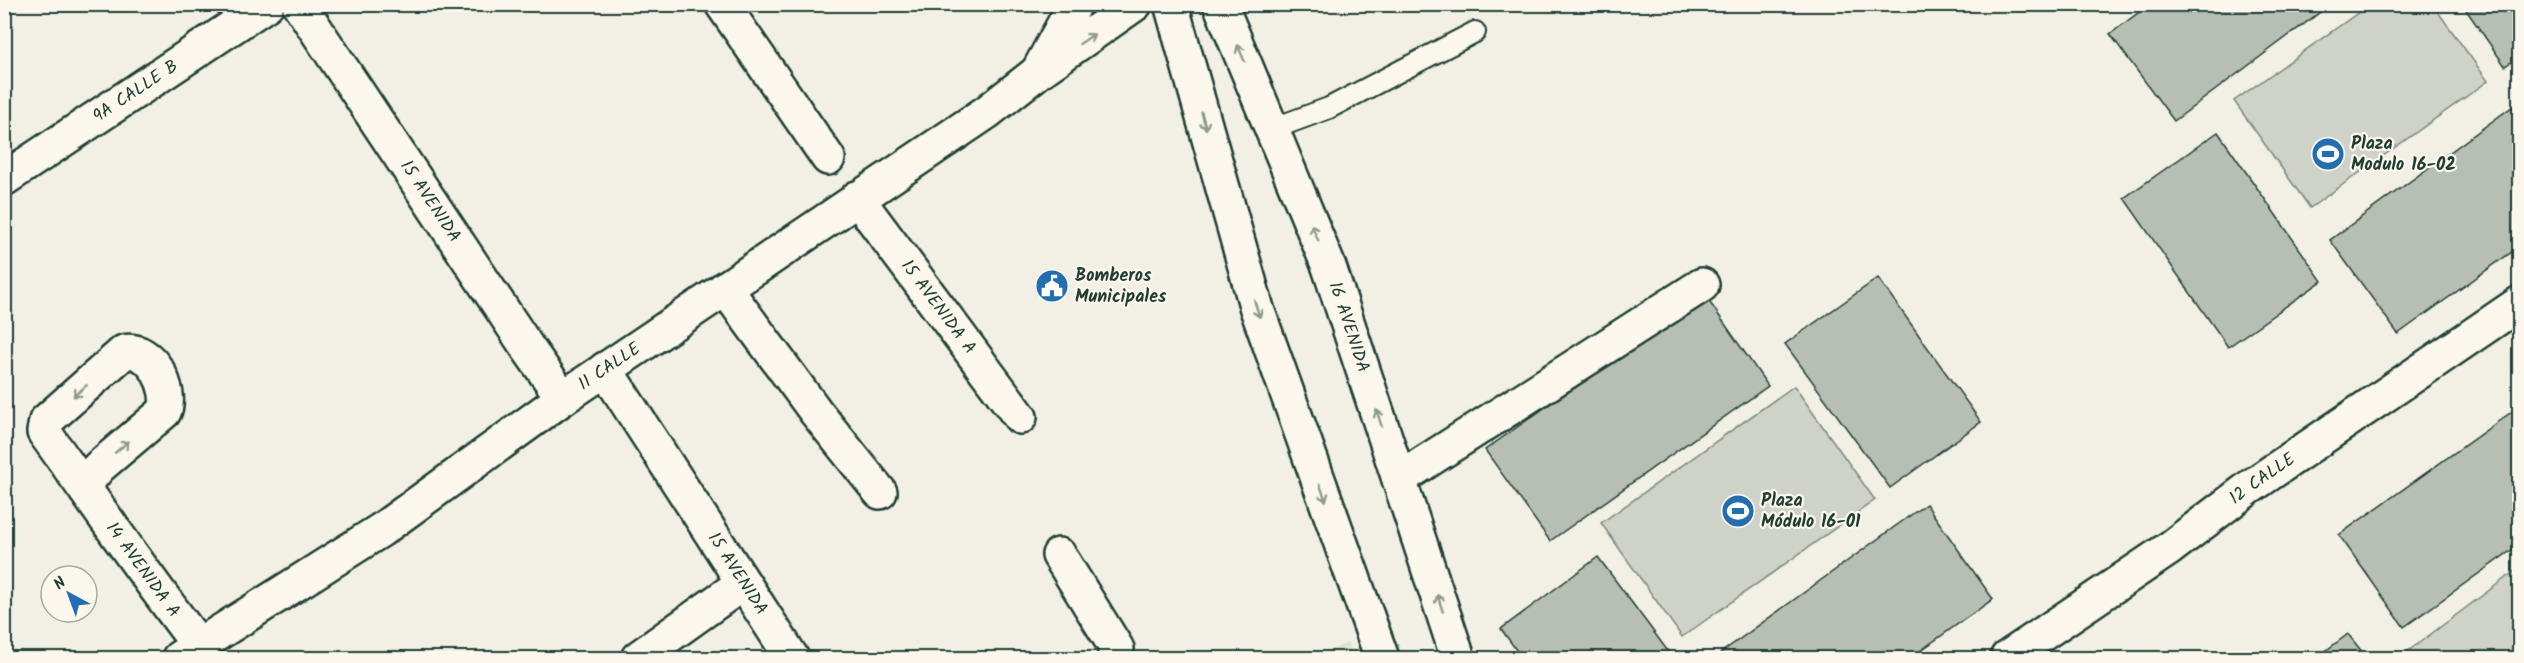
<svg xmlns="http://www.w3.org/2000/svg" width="2524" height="663" font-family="Kalam,sans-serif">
	<rect width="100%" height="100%" fill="#f2f0e5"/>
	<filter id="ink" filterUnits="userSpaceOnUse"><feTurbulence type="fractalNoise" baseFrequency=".0167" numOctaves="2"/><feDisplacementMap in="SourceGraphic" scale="12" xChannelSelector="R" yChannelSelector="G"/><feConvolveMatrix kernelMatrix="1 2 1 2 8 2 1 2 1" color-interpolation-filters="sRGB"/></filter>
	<g filter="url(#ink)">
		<!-- built -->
		<path fill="#e0e1d6" d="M 1348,642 L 1354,658 L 1316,658 Z"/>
		<!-- green -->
		<g fill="#cfd2c8" stroke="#77887e" stroke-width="1.5">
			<path d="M 2369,5 L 2433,5 L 2488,81 L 2310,208 L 2234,101 Z"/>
			<path d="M 1794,386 L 1875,500 L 1682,637 L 1601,523 Z"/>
			<path d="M 2519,568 L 2519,658 L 2399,658 Z"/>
		</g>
		<!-- building -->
		<g fill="#b7beb3" stroke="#1f3d34" stroke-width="1.5">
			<path d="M 2150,4 L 2331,4 L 2174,121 L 2110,34 Z"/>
			<path d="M 2462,4 L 2520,4 L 2520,56 L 2505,66 Z"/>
			<path d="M 2520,101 L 2520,246 L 2398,334 L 2330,240 Z"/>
			<path d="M 2218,132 L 2322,281 L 2228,347 L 2124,198 Z"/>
			<path d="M 1878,278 L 1981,422 L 1890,488 L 1785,344 Z"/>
			<path d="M 1704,294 L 1768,386 L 1550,541 L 1485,450 Z"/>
			<path d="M 2520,406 L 2520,544 L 2404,627 L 2339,535 Z"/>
			<path d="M 1926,504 L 1993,599 L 1910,658 L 1716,658 L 1715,657 Z"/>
			<path d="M 1598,557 L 1673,658 L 1522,658 L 1501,629 Z"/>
			<path d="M 2348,634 L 2367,658 L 2316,658 Z"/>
		</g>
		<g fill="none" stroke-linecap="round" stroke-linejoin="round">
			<defs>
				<path id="service" d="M 1272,129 L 1329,108 L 1475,32"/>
				<g id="minor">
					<path id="s1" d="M 299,4 L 527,347 L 563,398"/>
					<path d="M 722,4 L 828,158"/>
					<path id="s2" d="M 4,179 L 267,4"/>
					<path id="s3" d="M 857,198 L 1020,417"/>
					<path d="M 725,288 L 816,412 L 880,492"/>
					<path id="s4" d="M 605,369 L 792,658"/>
					<path d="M 1399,479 L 1702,285"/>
					<path id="s5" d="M 86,491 L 90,478 L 99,467 L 164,412 C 174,391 151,345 124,352 L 46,421 L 44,432 C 96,504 146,577 200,647"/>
					<path d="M 1059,555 L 1117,649 L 1114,658"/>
					<path d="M 638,658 L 743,583"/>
				</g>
				<g id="tertiary">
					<path d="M 1040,68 L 1075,4"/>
					<path id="s6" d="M 179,658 L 381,530 L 563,398 L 987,112 L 1038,72 L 1135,4"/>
					<path id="s7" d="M 2007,658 L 2170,548 L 2250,487 L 2520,303"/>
				</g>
				<g id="secondary">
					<path d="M 1171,4 L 1257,309 L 1382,658"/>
					<path id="s8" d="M 1220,4 L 1329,267 L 1458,658"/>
				</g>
			</defs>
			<!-- service casing -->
			<use href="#service" stroke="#1f3d34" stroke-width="24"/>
			<!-- minor casing -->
			<use href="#minor" stroke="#1f3d34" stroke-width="38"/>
			<!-- tertiary casing -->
			<use href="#tertiary" stroke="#1f3d34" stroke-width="38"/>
			<!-- secondary casing -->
			<use href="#secondary" stroke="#1f3d34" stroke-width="38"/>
			<!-- service -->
			<use href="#service" stroke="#fbf7ec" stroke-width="20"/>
			<!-- minor -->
			<use href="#minor" stroke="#fbf7ec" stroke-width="33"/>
			<!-- tertiary -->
			<use href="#tertiary" stroke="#fbf7ec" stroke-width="33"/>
			<!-- secondary -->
			<use href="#secondary" stroke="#fbf7ec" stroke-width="33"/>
		</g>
		<!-- one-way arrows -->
		<defs><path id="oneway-shaft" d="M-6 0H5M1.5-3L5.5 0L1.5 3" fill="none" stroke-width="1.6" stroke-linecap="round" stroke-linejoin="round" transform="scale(1.5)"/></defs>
		<g stroke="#8d9a90">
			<use href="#oneway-shaft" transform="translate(1087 39) rotate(-34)"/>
			<use href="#oneway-shaft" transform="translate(1241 53) rotate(-113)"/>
			<use href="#oneway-shaft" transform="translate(1204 121) rotate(74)"/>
			<use href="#oneway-shaft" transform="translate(1315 233) rotate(-113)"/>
			<use href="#oneway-shaft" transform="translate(1257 309) rotate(72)"/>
			<use href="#oneway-shaft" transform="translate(80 391) rotate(139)"/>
			<use href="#oneway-shaft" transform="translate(1379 418) rotate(-108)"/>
			<use href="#oneway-shaft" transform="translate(122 447) rotate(-40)"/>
			<use href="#oneway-shaft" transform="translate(1323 493) rotate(70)"/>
			<use href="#oneway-shaft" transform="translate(1440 603) rotate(-108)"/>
		</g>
	</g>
	<!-- icons -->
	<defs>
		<symbol id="stadium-disc" viewBox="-11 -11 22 22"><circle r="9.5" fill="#1f6fb2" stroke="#fbf7ec"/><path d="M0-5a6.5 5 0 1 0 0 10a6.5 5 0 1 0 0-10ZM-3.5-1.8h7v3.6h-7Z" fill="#fff"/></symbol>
		<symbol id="civic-disc" viewBox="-11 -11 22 22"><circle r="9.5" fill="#1f6fb2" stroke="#fbf7ec"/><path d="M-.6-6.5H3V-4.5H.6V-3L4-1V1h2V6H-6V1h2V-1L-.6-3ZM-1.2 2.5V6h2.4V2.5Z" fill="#fff"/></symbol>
	</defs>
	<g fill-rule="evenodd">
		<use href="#stadium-disc" x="2309" y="135" width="38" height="38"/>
		<use href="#civic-disc" x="1033" y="267" width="38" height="38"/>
		<use href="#stadium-disc" x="1719" y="492" width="38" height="38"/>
	</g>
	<g text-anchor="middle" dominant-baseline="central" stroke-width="4.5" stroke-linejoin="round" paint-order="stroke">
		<!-- street labels -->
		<g font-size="18" fill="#1f3d34" stroke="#fbf7ec">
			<text stroke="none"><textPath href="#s2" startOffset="158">9A CALLE B</textPath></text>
			<text stroke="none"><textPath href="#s1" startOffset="237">15 AVENIDA</textPath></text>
			<text stroke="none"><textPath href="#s3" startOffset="136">15 AVENIDA A</textPath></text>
			<text stroke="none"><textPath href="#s8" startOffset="348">16 AVENIDA</textPath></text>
			<text stroke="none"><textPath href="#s6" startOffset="520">11 CALLE</textPath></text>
			<text stroke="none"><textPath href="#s7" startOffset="312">12 CALLE</textPath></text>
			<text stroke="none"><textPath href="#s5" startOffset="482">14 AVENIDA A</textPath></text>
			<text stroke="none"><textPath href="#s4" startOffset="244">15 AVENIDA</textPath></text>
		</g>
		<!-- poi labels -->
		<g font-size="18" font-weight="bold" fill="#1f3d34" stroke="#fbf7ec" text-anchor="start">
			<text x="2351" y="144">Plaza<tspan x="2351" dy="21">Modulo 16-02</tspan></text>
			<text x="1075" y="276">Bomberos<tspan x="1075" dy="21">Municipales</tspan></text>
			<text x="1761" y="501">Plaza<tspan x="1761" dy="21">Módulo 16-01</tspan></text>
		</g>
	</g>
	<!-- margin -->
	<rect width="2524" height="663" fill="none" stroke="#fbf7ec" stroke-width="24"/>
	<rect x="12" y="12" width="2500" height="639" fill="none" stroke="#1f3d34" stroke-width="2" filter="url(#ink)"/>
	<!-- north arrow -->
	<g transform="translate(69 594) rotate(319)"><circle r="28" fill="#fbf7ec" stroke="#a3ada2" stroke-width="1.5"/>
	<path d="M0-4.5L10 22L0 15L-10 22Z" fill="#1f6fb2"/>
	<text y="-9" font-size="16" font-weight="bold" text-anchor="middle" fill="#1f3d34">N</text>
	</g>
</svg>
